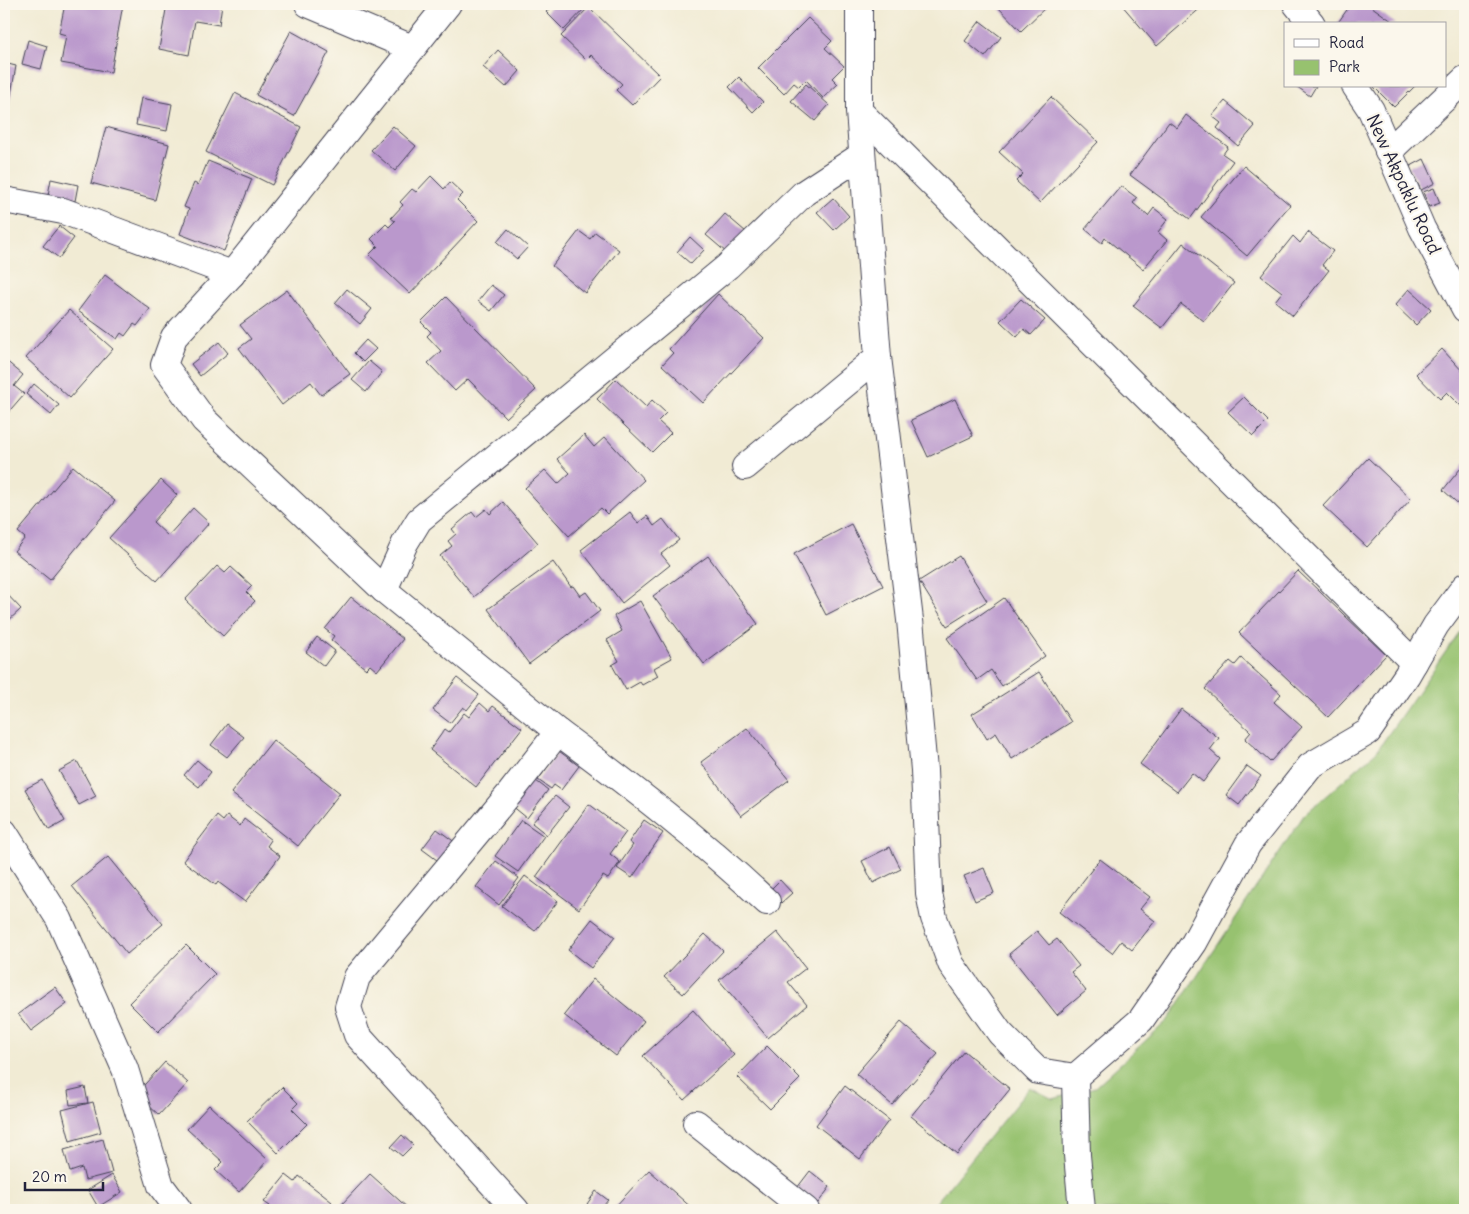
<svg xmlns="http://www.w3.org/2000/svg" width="1469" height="1214" font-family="Delius,sans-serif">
	<rect width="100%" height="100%" fill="#fbf7ec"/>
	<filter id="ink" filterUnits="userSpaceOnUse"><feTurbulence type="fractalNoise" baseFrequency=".02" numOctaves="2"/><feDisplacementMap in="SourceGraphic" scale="10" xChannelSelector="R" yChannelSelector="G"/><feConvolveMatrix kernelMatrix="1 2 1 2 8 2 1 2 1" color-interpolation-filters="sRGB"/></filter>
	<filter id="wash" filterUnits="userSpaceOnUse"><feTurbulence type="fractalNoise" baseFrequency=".0096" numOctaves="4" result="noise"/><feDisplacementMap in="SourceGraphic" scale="20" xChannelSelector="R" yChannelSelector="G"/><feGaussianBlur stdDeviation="1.12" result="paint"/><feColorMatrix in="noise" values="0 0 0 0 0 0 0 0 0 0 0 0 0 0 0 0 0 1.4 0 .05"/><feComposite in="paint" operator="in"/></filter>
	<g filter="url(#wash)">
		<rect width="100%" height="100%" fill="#f1ebd4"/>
		<!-- green -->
		<path fill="#97c26f" stroke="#5c7255" d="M 1465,624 L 1465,1210 L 930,1210 L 1030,1087 L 1053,1099 L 1095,1087 L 1168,1020 L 1304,815 L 1376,752 Z"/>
		<g id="blocks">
			<!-- building -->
			<g fill="#ba98cc">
				<path d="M 65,4 L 123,4 L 111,72 L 61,63 L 66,35 L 59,33 Z"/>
				<path d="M 167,4 L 222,4 L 219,25 L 195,21 L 189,55 L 159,49 Z"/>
				<path d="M 554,4 L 584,4 L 587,6 L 564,30 L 546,12 Z"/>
				<path d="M 995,4 L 1049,4 L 1021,31 Z"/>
				<path d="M 1121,4 L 1203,4 L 1204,5 L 1157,46 Z"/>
				<path d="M 1351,4 L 1368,4 L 1396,24 L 1337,24 Z"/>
				<path d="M 589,7 L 660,76 L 632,105 L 616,90 L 622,84 L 591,55 L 586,60 L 561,36 Z"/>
				<path d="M 808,18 L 832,41 L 825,48 L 844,66 L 832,78 L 838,84 L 823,98 L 806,80 L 799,87 L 794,83 L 784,94 L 758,68 Z"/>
				<path d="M 980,21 L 1001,37 L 985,57 L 965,41 Z"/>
				<path d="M 291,31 L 329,52 L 294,116 L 256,95 Z"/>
				<path d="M 28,40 L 47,46 L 41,69 L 22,64 Z"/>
				<path d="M 498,50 L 520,71 L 506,87 L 483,67 Z"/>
				<path d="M 4,63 L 16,66 L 5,128 L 4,128 Z"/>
				<path d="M 739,77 L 763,102 L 753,112 L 729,87 Z"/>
				<path d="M 806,84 L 829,105 L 815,121 L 791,101 Z"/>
				<path d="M 1296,86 L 1316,86 L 1310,96 Z"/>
				<path d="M 1373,86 L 1415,86 L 1394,107 Z"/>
				<path d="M 235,93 L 301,127 L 272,185 L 206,152 Z"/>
				<path d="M 1051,97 L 1098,142 L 1040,203 L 1016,181 L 1023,174 L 999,152 Z"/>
				<path d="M 141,98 L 172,104 L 167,131 L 136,125 Z"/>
				<path d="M 1225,101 L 1255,126 L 1238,146 L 1217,128 L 1221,123 L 1212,116 Z"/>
				<path d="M 1186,115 L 1228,147 L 1223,154 L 1233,161 L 1190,219 L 1130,175 L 1169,122 L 1177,128 Z"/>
				<path d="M 393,126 L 416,146 L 395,171 L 371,150 Z"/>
				<path d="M 106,127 L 169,144 L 155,200 L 91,183 Z"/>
				<path d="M 1424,159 L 1435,183 L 1421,190 L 1409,167 Z"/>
				<path d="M 208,161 L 252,179 L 224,251 L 180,234 L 189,209 L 184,207 L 194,183 L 198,185 Z"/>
				<path d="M 1244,166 L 1290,205 L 1247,256 L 1201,217 Z"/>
				<path d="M 431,176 L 444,189 L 450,182 L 463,194 L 457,200 L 478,221 L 410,294 L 369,255 L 378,246 L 371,239 L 386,224 L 389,227 L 395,221 L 391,218 L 403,205 L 400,202 L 412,189 L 416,192 Z"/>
				<path d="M 51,179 L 78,185 L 75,201 L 48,195 Z"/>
				<path d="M 1121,186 L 1137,198 L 1133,203 L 1148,216 L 1154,208 L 1168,219 L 1158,232 L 1167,240 L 1143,269 L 1105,238 L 1102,243 L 1085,229 Z"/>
				<path d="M 1434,188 L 1440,203 L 1429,207 L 1423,192 Z"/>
				<path d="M 833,198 L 849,216 L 834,230 L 817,212 Z"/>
				<path d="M 725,214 L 746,232 L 727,253 L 706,235 Z"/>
				<path d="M 59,226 L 74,238 L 59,258 L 43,246 Z"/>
				<path d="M 508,229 L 528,247 L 517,259 L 497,242 Z"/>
				<path d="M 579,231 L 590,239 L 595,232 L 619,250 L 585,293 L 552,266 Z"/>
				<path d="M 1308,232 L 1333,251 L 1322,265 L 1329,270 L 1293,316 L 1275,301 L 1282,292 L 1261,276 L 1293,236 L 1300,243 Z"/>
				<path d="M 690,237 L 704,250 L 691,264 L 677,252 Z"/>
				<path d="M 1183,243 L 1234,283 L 1204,321 L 1181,304 L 1162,328 L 1133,306 Z"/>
				<path d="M 105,275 L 150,309 L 137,326 L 134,324 L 125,336 L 121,333 L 117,339 L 78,311 Z"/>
				<path d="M 491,285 L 504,295 L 491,311 L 478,301 Z"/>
				<path d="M 347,289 L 372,309 L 360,324 L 335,303 Z"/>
				<path d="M 1409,289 L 1431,309 L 1416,325 L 1395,305 Z"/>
				<path d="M 287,290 L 350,374 L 321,395 L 311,382 L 282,405 L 239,348 L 251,339 L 240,325 Z"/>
				<path d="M 718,294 L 764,338 L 703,403 L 662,365 L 673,353 L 669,349 Z"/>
				<path d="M 446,297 L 536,390 L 506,418 L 468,379 L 455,391 L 428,363 L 441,351 L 427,336 L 431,332 L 421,322 Z"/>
				<path d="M 1021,299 L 1045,320 L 1031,335 L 1024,329 L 1017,337 L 1000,321 Z"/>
				<path d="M 69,310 L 113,349 L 70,398 L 26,358 Z"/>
				<path d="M 366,340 L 376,349 L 363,362 L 354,353 Z"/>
				<path d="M 219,342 L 228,353 L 200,376 L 191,364 Z"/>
				<path d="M 1442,349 L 1465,374 L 1465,404 L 1462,407 L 1447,392 L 1440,399 L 1416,374 Z"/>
				<path d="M 4,359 L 23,375 L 14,386 L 24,394 L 5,416 Z"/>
				<path d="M 369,361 L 382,372 L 366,392 L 352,380 Z"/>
				<path d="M 616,379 L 646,407 L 652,400 L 666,413 L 658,421 L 671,433 L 652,452 L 597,399 Z"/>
				<path d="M 34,384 L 59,405 L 51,415 L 26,394 Z"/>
				<path d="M 1244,397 L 1268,421 L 1253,436 L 1228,412 Z"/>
				<path d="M 955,399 L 973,436 L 928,457 L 911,420 Z"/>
				<path d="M 584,435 L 594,447 L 605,437 L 644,480 L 607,514 L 601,508 L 569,536 L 525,488 L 545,470 L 558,484 L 570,473 L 557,459 Z"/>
				<path d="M 1368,458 L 1411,499 L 1367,547 L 1323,506 Z"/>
				<path d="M 1465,463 L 1465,510 L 1443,490 Z"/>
				<path d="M 73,466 L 115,501 L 50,580 L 14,551 L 25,538 L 18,532 Z"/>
				<path d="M 161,480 L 177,495 L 153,522 L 168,536 L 193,508 L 209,523 L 157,581 L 109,538 Z"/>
				<path d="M 503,502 L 538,543 L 474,597 L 440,556 L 452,546 L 448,541 L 456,534 L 452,529 L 472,512 L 476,517 L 486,509 L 490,514 Z"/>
				<path d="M 630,512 L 638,523 L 647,516 L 654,526 L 663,519 L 679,540 L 661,554 L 670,565 L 622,603 L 581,550 Z"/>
				<path d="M 851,524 L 883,586 L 826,615 L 794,554 Z"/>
				<path d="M 708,556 L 758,624 L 704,664 L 653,596 Z"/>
				<path d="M 959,556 L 987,601 L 947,626 L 919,581 Z"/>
				<path d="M 553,562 L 571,587 L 573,586 L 580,596 L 586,592 L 600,611 L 529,664 L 488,609 Z"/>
				<path d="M 217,566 L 225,573 L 231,567 L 252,586 L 246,592 L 255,601 L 223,636 L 185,600 Z"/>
				<path d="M 1298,571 L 1386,655 L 1328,717 L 1239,633 Z"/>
				<path d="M 4,591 L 21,609 L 7,622 L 4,618 Z"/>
				<path d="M 351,597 L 403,639 L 377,671 L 370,665 L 366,669 L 331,640 L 334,636 L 325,629 Z"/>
				<path d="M 1004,598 L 1045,656 L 1002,686 L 991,670 L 977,680 L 947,638 Z"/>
				<path d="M 640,601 L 672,658 L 654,668 L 658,676 L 642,685 L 640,682 L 626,690 L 612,665 L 619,661 L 607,640 L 622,631 L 614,616 Z"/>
				<path d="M 317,637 L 335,651 L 324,666 L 306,652 Z"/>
				<path d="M 1241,658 L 1281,694 L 1274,702 L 1302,727 L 1270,762 L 1245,739 L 1251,732 L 1205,689 L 1230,661 L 1235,665 Z"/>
				<path d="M 1039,672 L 1071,722 L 1012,759 L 996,733 L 987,739 L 972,714 Z"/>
				<path d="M 457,678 L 479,695 L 467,710 L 463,707 L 450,723 L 433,710 Z"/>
				<path d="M 480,703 L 489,711 L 493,706 L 522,728 L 476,787 L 430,750 L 445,729 L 449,732 L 464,713 L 469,717 Z"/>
				<path d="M 1181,709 L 1219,738 L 1210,750 L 1220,759 L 1203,782 L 1192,773 L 1177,792 L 1140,764 Z"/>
				<path d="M 227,724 L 244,737 L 227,757 L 211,745 Z"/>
				<path d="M 747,728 L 789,780 L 741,816 L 701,762 Z"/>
				<path d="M 273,740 L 340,793 L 298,846 L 231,793 Z"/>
				<path d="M 559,751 L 579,766 L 561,790 L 554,785 L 551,789 L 538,780 Z"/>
				<path d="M 197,760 L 211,772 L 199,787 L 184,775 Z"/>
				<path d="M 77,761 L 96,796 L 79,805 L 59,771 Z"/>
				<path d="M 1247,766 L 1261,776 L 1239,805 L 1226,795 Z"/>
				<path d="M 532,778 L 548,790 L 527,818 L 511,805 Z"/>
				<path d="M 42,780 L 65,821 L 49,830 L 25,789 Z"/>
				<path d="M 555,796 L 569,807 L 547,835 L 532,823 Z"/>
				<path d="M 589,804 L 626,832 L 610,854 L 620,862 L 608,879 L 603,876 L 579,909 L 536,877 Z"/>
				<path d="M 217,816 L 223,821 L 227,816 L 240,826 L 244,819 L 271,840 L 267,846 L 280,856 L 245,902 L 218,882 L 216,885 L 183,861 Z"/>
				<path d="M 521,820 L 544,836 L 518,872 L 495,856 Z"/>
				<path d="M 644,820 L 663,833 L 632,878 L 617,868 L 633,845 L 629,842 Z"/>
				<path d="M 437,829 L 456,843 L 441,863 L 422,849 Z"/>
				<path d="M 890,847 L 901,869 L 873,883 L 862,861 Z"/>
				<path d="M 108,857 L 163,924 L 127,954 L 72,886 Z"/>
				<path d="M 1100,859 L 1150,897 L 1140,909 L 1155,921 L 1132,950 L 1121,941 L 1112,953 L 1059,912 Z"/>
				<path d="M 496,861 L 519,878 L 499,905 L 476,887 Z"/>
				<path d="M 984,868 L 994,893 L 975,901 L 964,876 Z"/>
				<path d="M 525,876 L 558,901 L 535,931 L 502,906 Z"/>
				<path d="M 780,880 L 792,893 L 781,903 L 769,891 Z"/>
				<path d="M 592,919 L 615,937 L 591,968 L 568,950 Z"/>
				<path d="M 1037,931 L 1049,945 L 1057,939 L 1079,966 L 1071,972 L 1086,991 L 1057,1015 L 1009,954 Z"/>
				<path d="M 777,932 L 806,968 L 788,982 L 807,1005 L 768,1038 L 719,980 Z"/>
				<path d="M 705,934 L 723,951 L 683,994 L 664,977 Z"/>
				<path d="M 186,945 L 215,974 L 158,1032 L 129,1003 Z"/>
				<path d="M 593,979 L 644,1021 L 616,1056 L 564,1015 Z"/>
				<path d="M 55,987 L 67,1004 L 31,1031 L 18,1014 Z"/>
				<path d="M 693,1010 L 734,1055 L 684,1100 L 643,1056 Z"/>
				<path d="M 901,1022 L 938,1054 L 892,1105 L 856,1074 Z"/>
				<path d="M 767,1046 L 800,1079 L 770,1109 L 737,1077 Z"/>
				<path d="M 964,1051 L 1010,1089 L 957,1154 L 911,1116 Z"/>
				<path d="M 165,1062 L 188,1083 L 159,1115 L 136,1094 Z"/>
				<path d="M 845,1086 L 889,1120 L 860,1159 L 816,1125 Z"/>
				<path d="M 85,1087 L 88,1103 L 70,1105 L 68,1091 Z"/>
				<path d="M 282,1087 L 298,1103 L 292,1109 L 307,1124 L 278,1153 L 247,1121 Z"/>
				<path d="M 93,1102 L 101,1132 L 70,1141 L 62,1110 Z"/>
				<path d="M 209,1105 L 268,1160 L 239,1192 L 215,1170 L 223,1162 L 187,1129 Z"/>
				<path d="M 402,1135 L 413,1145 L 402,1156 L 391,1147 Z"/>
				<path d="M 103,1139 L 112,1173 L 85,1180 L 82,1168 L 70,1172 L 64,1150 Z"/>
				<path d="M 649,1170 L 694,1210 L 612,1210 Z"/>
				<path d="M 810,1171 L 830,1187 L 818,1203 L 797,1188 Z"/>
				<path d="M 370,1174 L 410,1210 L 346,1210 L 341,1205 Z"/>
				<path d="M 112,1175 L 122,1192 L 98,1207 L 88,1190 Z"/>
				<path d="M 286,1175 L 295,1182 L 299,1176 L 332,1202 L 325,1210 L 267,1210 L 270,1206 L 264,1202 Z"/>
				<path d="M 596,1191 L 608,1200 L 600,1210 L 595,1210 L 587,1204 Z"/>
			</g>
		</g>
	</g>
	<g filter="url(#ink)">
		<use href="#blocks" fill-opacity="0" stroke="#414052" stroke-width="1"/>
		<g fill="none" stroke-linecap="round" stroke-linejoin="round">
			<defs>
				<g id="minor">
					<path d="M 308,4 L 412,48"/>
					<path d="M 448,4 L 232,274 L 174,337 L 164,365 L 204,420 L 384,590 L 558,732 L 511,792 L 357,977 L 348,1007 L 357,1035 L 516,1210"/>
					<path d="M 859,4 L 859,111 L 878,357 L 910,620 L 924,770 L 929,893 L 934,918 L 951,964 L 1000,1033 L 1038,1071 L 1075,1077 L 1141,1020 L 1194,943 L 1248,844 L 1310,766 L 1368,732 L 1407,675 L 1436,625 L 1465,586"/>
					<path d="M 1296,4 L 1312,24"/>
					<path d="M 1355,86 L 1371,110 L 1422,228 L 1465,309"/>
					<path d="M 859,111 L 1414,663"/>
					<path d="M 1388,152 L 1465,79"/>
					<path d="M 4,200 L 63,211 L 232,274"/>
					<path d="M 745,467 L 878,357"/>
					<path d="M 384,590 L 405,543 L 419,520 L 728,266 L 804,193 L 862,155"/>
					<path d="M 558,732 C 631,786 701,840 767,902"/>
					<path d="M 4,832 L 59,919 L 125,1069 L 161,1186 L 179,1210"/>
					<path d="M 1075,1077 L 1077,1155 L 1082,1210"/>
					<path d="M 696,1123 L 806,1210"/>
				</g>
			</defs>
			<!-- minor casing -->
			<use href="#minor" stroke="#414052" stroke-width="28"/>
			<!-- minor -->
			<use href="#minor" stroke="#fff" stroke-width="26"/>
		</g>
	</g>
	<g text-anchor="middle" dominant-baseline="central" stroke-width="4.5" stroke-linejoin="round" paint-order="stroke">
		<!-- street labels -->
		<g font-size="18" fill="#22223b" stroke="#fbf7ec">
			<text transform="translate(1404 184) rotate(65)">New Akpaklu Road</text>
		</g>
	</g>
	<!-- margin -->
	<rect width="1469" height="1214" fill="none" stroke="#fbf7ec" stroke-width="20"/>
	<!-- legend -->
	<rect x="1284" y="22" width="162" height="65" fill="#fbf7ec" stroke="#a4a2a5"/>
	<rect x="1294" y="39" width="25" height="8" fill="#ffffff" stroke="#a4a2a5"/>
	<text x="1329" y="48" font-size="15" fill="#22223b">Road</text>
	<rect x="1294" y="60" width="25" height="15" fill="#97c26f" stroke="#a4a2a5"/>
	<text x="1329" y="72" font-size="15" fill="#22223b">Park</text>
	<!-- scale -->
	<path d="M25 1182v8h78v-8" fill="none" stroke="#22223b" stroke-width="2.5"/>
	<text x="32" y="1182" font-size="15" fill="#22223b" stroke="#fbf7ec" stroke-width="4" paint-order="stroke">20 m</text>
</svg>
